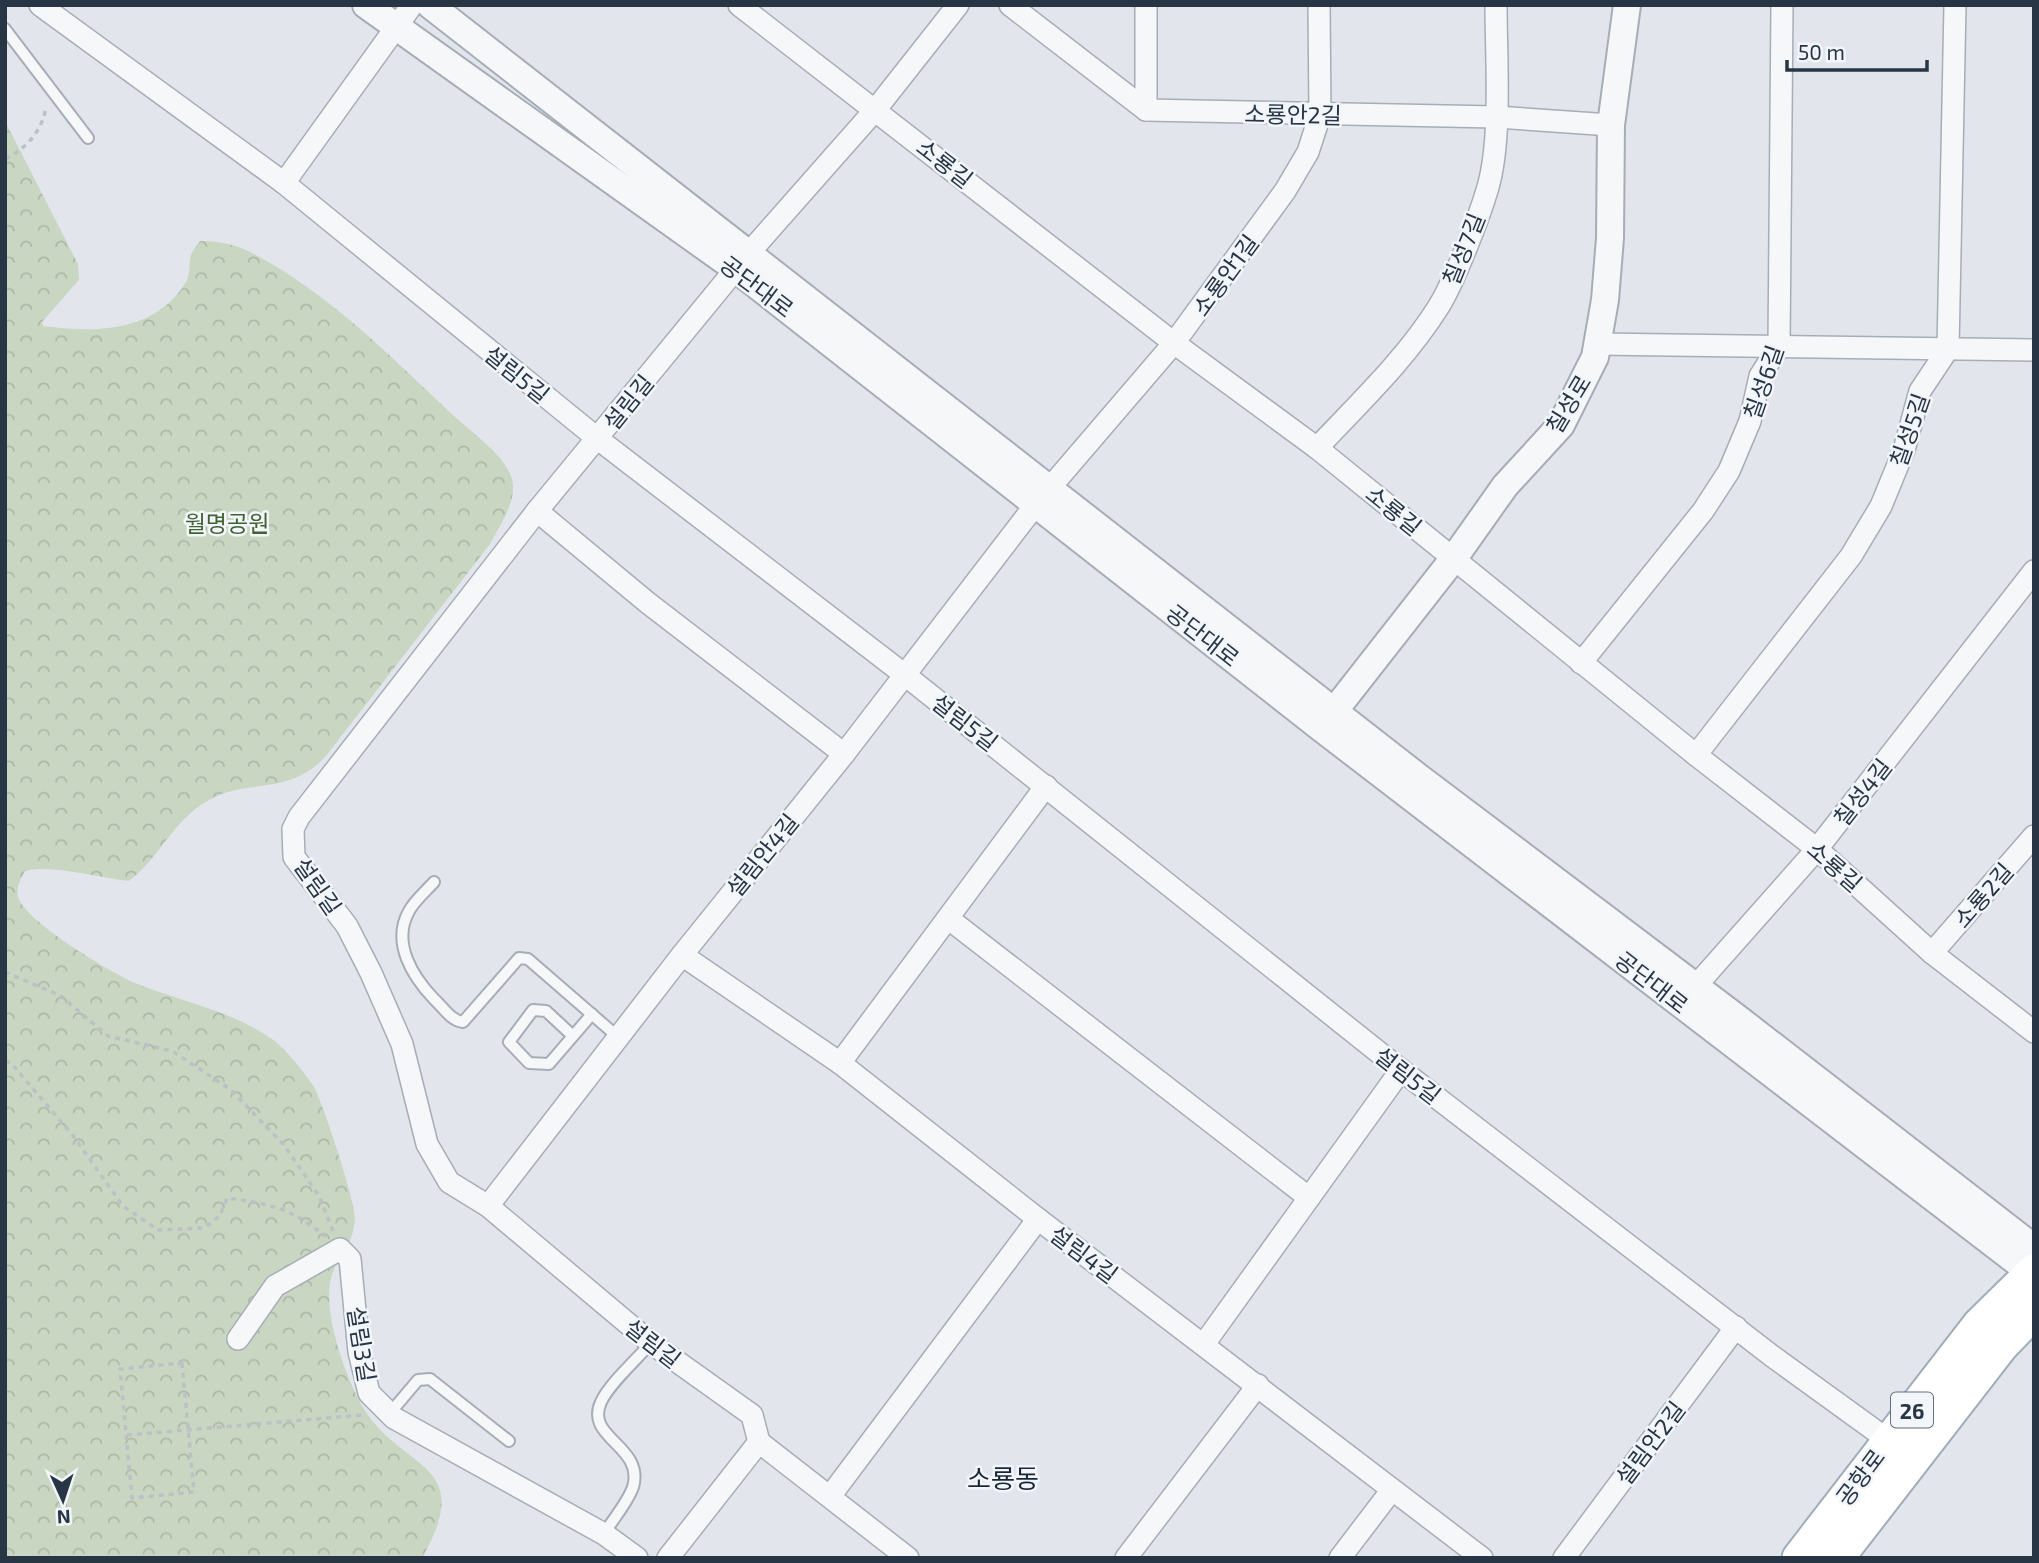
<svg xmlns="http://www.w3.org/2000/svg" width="2039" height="1563" font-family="'Exo 2','Noto Sans KR',sans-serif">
	<defs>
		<pattern id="forest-crowns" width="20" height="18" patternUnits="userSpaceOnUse" patternTransform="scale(1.75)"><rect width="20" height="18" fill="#c9d6c2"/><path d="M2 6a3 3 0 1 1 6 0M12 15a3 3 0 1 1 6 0" fill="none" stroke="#adb8a8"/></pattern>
	</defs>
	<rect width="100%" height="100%" fill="#e2e6ec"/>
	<!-- forest -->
	<path fill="url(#forest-crowns)" d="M 5,121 L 78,264 L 79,280 L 42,322 L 43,326 C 95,333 155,333 186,282 C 191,274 188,264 191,255 C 192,251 197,246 200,241 C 217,241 236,244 252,253 C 329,293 392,358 455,417 C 472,433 505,455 512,479 C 518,500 499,527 490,544 L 326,756 C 320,762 313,769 305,773 C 279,789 244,784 217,796 C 174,815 163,855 129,881 C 98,878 52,864 25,871 C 21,879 16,886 18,896 C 22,920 112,973 135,983 C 182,1002 230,1010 272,1039 C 286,1049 305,1073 314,1087 C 323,1103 356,1203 355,1219 C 352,1247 342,1250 333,1272 C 319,1305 346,1379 364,1409 C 403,1472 477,1461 422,1558 L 5,1558 Z"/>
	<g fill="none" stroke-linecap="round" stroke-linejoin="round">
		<defs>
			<g id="service">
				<path d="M 5,29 L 88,138"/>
				<path d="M 434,882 C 426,891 415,900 409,911 C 391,943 413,977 434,999 C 444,1008 450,1020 463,1022 L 519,958 L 528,959 L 618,1037"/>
				<path d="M 573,1036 L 546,1011 L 533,1010 L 509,1042 L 529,1063 L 549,1064 L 592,1014"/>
				<path d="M 390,1413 L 418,1380 L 430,1379 L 509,1441"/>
				<path d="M 604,1534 C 613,1519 628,1502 633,1487 C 645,1446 584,1438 601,1402 C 609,1384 637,1359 651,1343"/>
			</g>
			<g id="minor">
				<path d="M 40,5 L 284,183 L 598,439 L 905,675 L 1401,1070 L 1772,1356 L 1888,1440"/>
				<path d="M 739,5 L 1174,343 L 1317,448 L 1696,755 L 1817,849 L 1932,953 L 2034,1032"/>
				<path d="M 1010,5 L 1146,110 L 1496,117 L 1611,125"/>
				<path d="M 1146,110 L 1146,5"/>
				<path d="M 284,183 L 412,5"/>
				<path d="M 1597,344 L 2034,350"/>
				<path d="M 1317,448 C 1359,403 1406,359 1439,306 C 1454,282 1480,215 1488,187 C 1502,138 1496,58 1496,5"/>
				<path d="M 537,511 L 648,603 L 844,754"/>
				<path d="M 1581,663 L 1703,511 L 1729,471 L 1750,421 L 1760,376 L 1779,346 L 1782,5"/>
				<path d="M 1696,755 L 1851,556 L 1881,506 L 1904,450 L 1920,391 L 1948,349 L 1955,5"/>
				<path d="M 949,919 L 1308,1197"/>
				<path d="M 1932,953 L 2034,836"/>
				<path d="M 682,955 L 840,1063 L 1038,1219 L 1482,1558"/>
				<path d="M 1686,997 L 1817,849 L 2034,571"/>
				<path d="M 840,1063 L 1046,786"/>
				<path d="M 488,1206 L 682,955 L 844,754 L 1036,504 L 1174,343 L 1285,191 L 1308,152 L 1320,115 L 1319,5"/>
				<path d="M 238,1339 L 275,1286 L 340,1249 L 350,1259 L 359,1352 L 369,1393 L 394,1418 L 604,1534 L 637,1558"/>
				<path d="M 1204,1344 L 1401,1070"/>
				<path d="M 831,1495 L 1038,1219"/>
				<path d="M 668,1558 L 759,1442"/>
				<path d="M 908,1558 L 759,1442 L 752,1415 L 651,1343 L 488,1206 L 449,1182 L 427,1144 L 402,1044 L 371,973 L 347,926 L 294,857 L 293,829 L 299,817 L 537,511 L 748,254 L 876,109 L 958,5"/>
				<path d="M 1126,1558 L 1258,1385"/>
				<path d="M 1340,1558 L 1391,1491"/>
				<path d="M 1564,1558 L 1736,1327"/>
			</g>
			<g id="tertiary">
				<path d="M 366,5 L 736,269 L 1321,728 L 2034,1275"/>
				<path d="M 430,5 L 1417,776 L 1736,1017 L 2034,1248"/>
				<path d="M 1324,724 L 1454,558 L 1505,486 L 1561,425 L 1595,357 L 1605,300 L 1610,238 L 1611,125 L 1627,5"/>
			</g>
			<g id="primary">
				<path d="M 1799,1558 L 1979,1325 L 2034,1271"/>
				<path d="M 1837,1558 L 2002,1345 L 2034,1312"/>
			</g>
		</defs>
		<!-- service casing -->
		<use href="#service" stroke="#a6adb7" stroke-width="14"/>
		<!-- minor casing -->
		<use href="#minor" stroke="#a6adb7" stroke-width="24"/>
		<!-- tertiary casing -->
		<use href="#tertiary" stroke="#a6adb7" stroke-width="30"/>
		<!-- primary casing -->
		<use href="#primary" stroke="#a0acb9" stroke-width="37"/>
		<!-- path -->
		<g stroke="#bcc1c7" stroke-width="3.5" stroke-dasharray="5 5" stroke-linecap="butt">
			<path d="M 5,159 C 27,148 43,130 46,106"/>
			<path d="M 5,972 L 61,996 L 108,1036 L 172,1051 L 230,1089 L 284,1145 L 319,1196 L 333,1231"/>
			<path d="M 5,1061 L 11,1063 L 74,1137 L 123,1206 L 158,1230 L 204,1228 L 220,1216 L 227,1198 C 270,1204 292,1208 326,1237"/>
			<path d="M 182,1363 L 194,1492 L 132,1498 L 120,1369 Z"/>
			<path d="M 127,1435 L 363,1415"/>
		</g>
		<!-- service -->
		<use href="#service" stroke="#f5f7f9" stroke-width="10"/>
		<!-- minor -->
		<use href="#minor" stroke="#f5f7f9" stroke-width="21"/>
		<!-- tertiary -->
		<use href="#tertiary" stroke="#f5f7f9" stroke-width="26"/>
		<!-- primary -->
		<use href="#primary" stroke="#fff" stroke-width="33"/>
	</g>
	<g text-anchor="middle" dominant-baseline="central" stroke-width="5" stroke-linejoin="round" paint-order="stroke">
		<!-- shield labels -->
		<rect fill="#f2f5f9" stroke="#656f7b" stroke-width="2" x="1891" y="1392.5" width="42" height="35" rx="5"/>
		<g font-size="21" font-weight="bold" fill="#283545">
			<text x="1912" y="1410">26</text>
		</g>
		<!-- street labels -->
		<g font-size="23" fill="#283545" stroke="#f2f5f9">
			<text transform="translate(1293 114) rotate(1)">소룡안2길</text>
			<text transform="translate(945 163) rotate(38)">소룡길</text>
			<text transform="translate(1463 249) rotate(-68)">칠성7길</text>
			<text transform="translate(1225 275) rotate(-54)">소룡안1길</text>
			<text transform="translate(757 286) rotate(37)">공단대로</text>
			<text transform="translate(517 374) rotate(39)">설림5길</text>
			<text transform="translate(1763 382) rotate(-71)">칠성6길</text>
			<text transform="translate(628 402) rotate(-51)">설림길</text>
			<text transform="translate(1568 404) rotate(-59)">칠성로</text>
			<text transform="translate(1909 430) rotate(-71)">칠성5길</text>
			<text transform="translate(1394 510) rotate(39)">소룡길</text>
			<text transform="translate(1203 635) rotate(38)">공단대로</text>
			<text transform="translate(965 722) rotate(38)">설림5길</text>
			<text transform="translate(1862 792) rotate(-52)">칠성4길</text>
			<text transform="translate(762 855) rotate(-51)">설림안4길</text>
			<text transform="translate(1835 866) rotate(41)">소룡길</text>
			<text transform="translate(318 886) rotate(55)">설림길</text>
			<text transform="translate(1983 895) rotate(-49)">소룡2길</text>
			<text transform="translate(1652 982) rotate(38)">공단대로</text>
			<text transform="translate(1408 1075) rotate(38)">설림5길</text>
			<text transform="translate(1084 1254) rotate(37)">설림4길</text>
			<text transform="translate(653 1343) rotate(38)">설림길</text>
			<text transform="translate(362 1344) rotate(81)">설림3길</text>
			<text transform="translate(1650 1443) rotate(-53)">설림안2길</text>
			<text transform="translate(1860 1477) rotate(-53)">공항로</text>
		</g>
		<!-- park labels -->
		<g font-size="23" fill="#406334" stroke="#f2f5f9">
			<text x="227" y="523">월명공원</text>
		</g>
		<!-- quarter labels -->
		<g font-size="26" fill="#1a2636" stroke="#f2f5f9">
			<text x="1003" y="1477">소룡동</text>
		</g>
	</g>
	<!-- border -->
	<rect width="2039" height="1563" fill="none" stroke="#283545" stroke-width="14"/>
	<!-- north arrow -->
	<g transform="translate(63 1500) rotate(177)" stroke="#f2f5f9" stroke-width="5" paint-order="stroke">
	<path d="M0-5L12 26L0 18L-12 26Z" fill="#283545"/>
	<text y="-10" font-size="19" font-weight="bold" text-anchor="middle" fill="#283545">N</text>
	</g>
	<!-- scale -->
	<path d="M1787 60v10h140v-10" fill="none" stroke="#283545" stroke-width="3.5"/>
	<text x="1798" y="60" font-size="21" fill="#283545" stroke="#f2f5f9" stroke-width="5" paint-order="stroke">50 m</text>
</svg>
